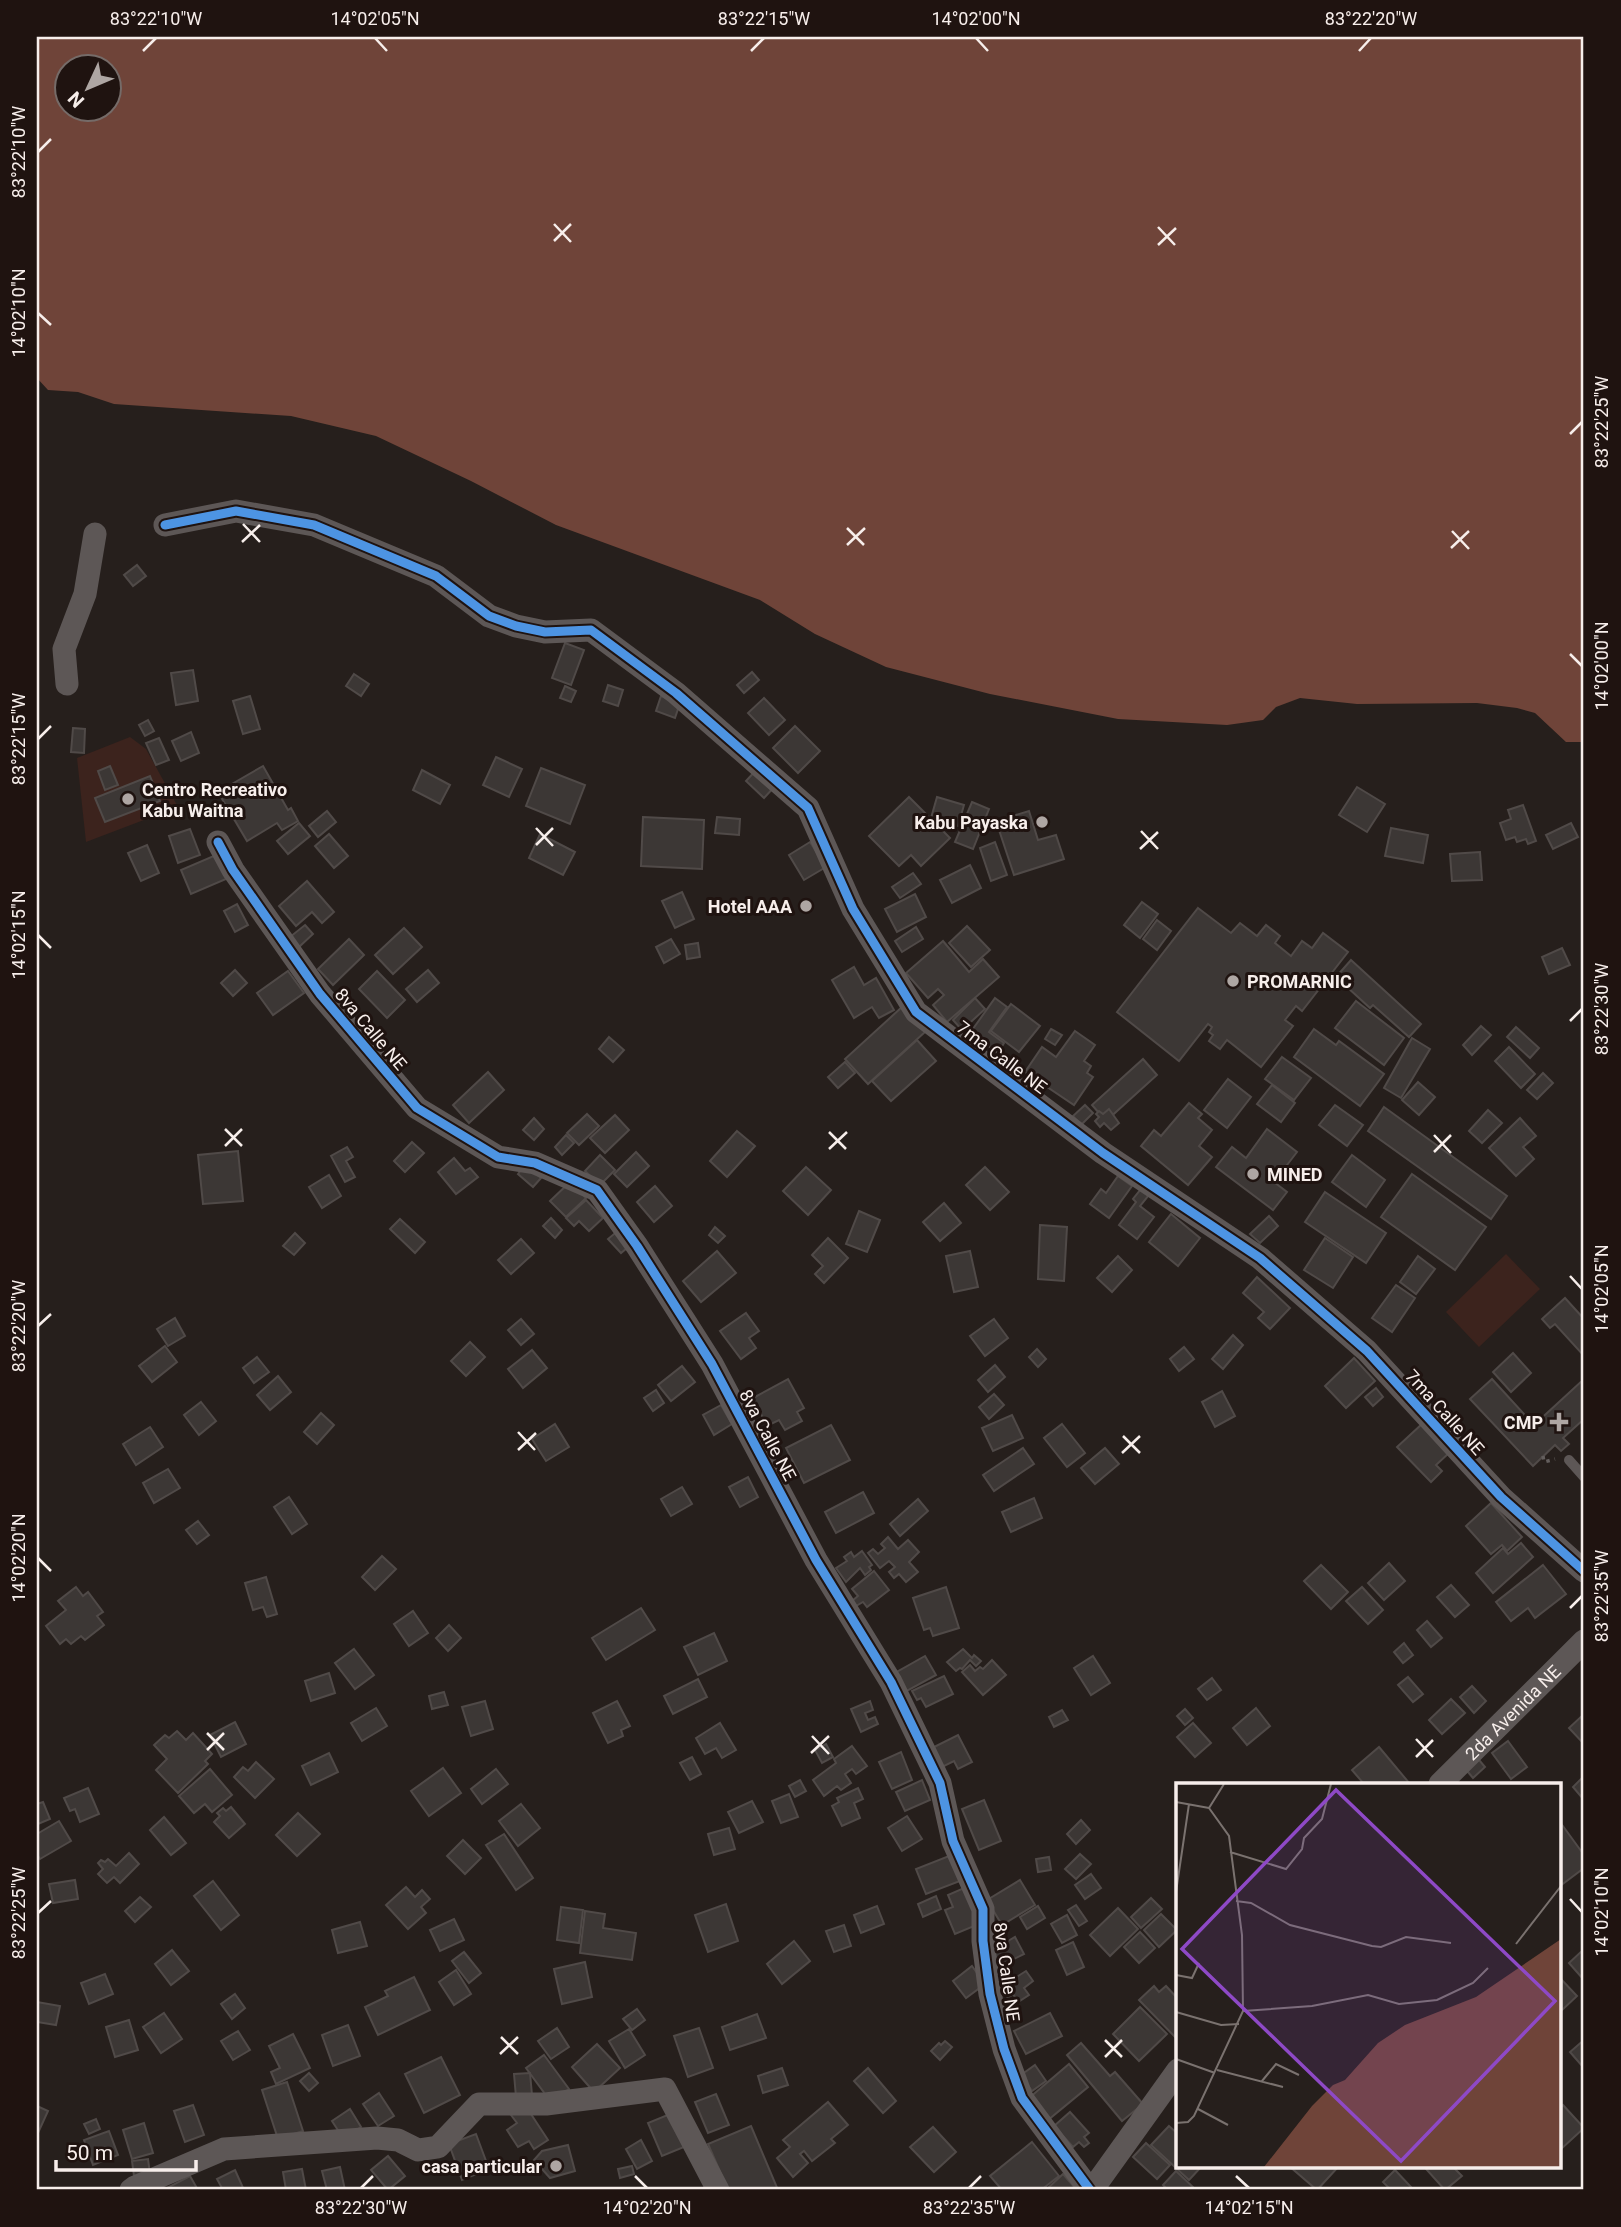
<svg xmlns="http://www.w3.org/2000/svg" width="1621" height="2227" font-family="Roboto,sans-serif">
	<rect width="100%" height="100%" fill="#261f1c"/>
	<!-- green -->
	<g fill="#3c231d">
		<path d="M 130,737 L 146,749 L 178,807 L 86,842 L 77,758 Z"/>
		<path d="M 1506,1254 L 1540,1289 L 1479,1347 L 1446,1312 Z"/>
	</g>
	<!-- water -->
	<path fill="#6f4439" fill-rule="evenodd" d="M 37,37 L 1584,37 L 1584,742 L 1566,742 L 1535,713 L 1517,708 L 1477,703 L 1357,704 L 1300,698 L 1276,707 L 1263,720 L 1227,725 L 1118,719 L 990,694 L 886,667 L 815,634 L 760,600 L 556,525 L 471,481 L 376,436 L 291,416 L 114,404 L 78,392 L 48,390 L 37,378 ZM 66,66 L 108,66 L 108,108 L 66,108 Z"/>
	<!-- building -->
	<g fill="#3c3735" stroke="#504a48" stroke-width="2">
		<path d="M 137,565 L 146,576 L 133,586 L 124,575 Z"/>
		<path d="M 565,643 L 584,650 L 571,685 L 552,678 Z"/>
		<path d="M 193,670 L 198,701 L 176,705 L 171,673 Z"/>
		<path d="M 752,672 L 759,680 L 744,693 L 737,685 Z"/>
		<path d="M 354,674 L 369,684 L 361,696 L 346,686 Z"/>
		<path d="M 608,685 L 623,690 L 618,706 L 603,701 Z"/>
		<path d="M 565,686 L 576,691 L 571,702 L 560,698 Z"/>
		<path d="M 250,696 L 260,729 L 243,734 L 233,701 Z"/>
		<path d="M 661,696 L 680,703 L 675,718 L 656,711 Z"/>
		<path d="M 764,698 L 785,720 L 769,735 L 748,713 Z"/>
		<path d="M 148,720 L 154,731 L 145,736 L 139,725 Z"/>
		<path d="M 795,726 L 820,751 L 798,773 L 773,748 Z"/>
		<path d="M 73,728 L 85,729 L 84,753 L 71,752 Z"/>
		<path d="M 191,732 L 199,753 L 181,761 L 172,741 Z"/>
		<path d="M 159,738 L 169,760 L 156,765 L 146,743 Z"/>
		<path d="M 496,757 L 522,769 L 509,797 L 483,785 Z"/>
		<path d="M 110,766 L 118,785 L 105,790 L 98,771 Z"/>
		<path d="M 263,766 L 288,810 L 291,808 L 298,821 L 282,830 L 277,823 L 247,841 L 218,792 Z"/>
		<path d="M 541,768 L 585,785 L 570,824 L 526,806 Z"/>
		<path d="M 758,768 L 776,785 L 764,798 L 746,781 Z"/>
		<path d="M 422,770 L 450,785 L 440,804 L 413,790 Z"/>
		<path d="M 150,776 L 160,801 L 105,822 L 95,798 Z"/>
		<path d="M 1357,787 L 1385,804 L 1367,832 L 1339,815 Z"/>
		<path d="M 909,797 L 950,838 L 921,866 L 911,855 L 899,866 L 869,836 Z"/>
		<path d="M 937,797 L 964,805 L 958,826 L 931,818 Z"/>
		<path d="M 972,802 L 989,809 L 973,849 L 955,842 Z"/>
		<path d="M 1523,805 L 1536,841 L 1528,844 L 1526,839 L 1517,842 L 1515,837 L 1506,840 L 1500,823 L 1511,819 L 1508,810 Z"/>
		<path d="M 327,811 L 336,822 L 318,837 L 309,826 Z"/>
		<path d="M 1029,811 L 1038,840 L 1056,835 L 1064,859 L 1014,875 L 996,821 Z"/>
		<path d="M 643,817 L 704,820 L 702,869 L 641,866 Z"/>
		<path d="M 717,817 L 740,819 L 739,835 L 715,833 Z"/>
		<path d="M 299,823 L 310,836 L 288,854 L 277,841 Z"/>
		<path d="M 1571,823 L 1578,837 L 1553,849 L 1546,835 Z"/>
		<path d="M 1391,828 L 1428,835 L 1423,863 L 1385,856 Z"/>
		<path d="M 190,829 L 200,855 L 178,863 L 169,836 Z"/>
		<path d="M 329,834 L 348,856 L 334,868 L 315,846 Z"/>
		<path d="M 540,834 L 575,852 L 563,875 L 529,858 Z"/>
		<path d="M 810,842 L 826,867 L 804,880 L 789,855 Z"/>
		<path d="M 995,842 L 1007,875 L 991,881 L 980,848 Z"/>
		<path d="M 147,845 L 159,873 L 141,881 L 128,853 Z"/>
		<path d="M 1480,852 L 1482,880 L 1452,881 L 1450,854 Z"/>
		<path d="M 216,855 L 226,879 L 191,894 L 181,870 Z"/>
		<path d="M 970,865 L 981,888 L 952,903 L 940,880 Z"/>
		<path d="M 913,873 L 921,884 L 900,898 L 892,887 Z"/>
		<path d="M 307,881 L 334,912 L 322,923 L 312,912 L 296,926 L 279,906 Z"/>
		<path d="M 682,892 L 694,919 L 675,928 L 662,901 Z"/>
		<path d="M 915,894 L 926,917 L 897,932 L 885,909 Z"/>
		<path d="M 1142,902 L 1158,914 L 1140,938 L 1124,925 Z"/>
		<path d="M 237,904 L 248,925 L 235,932 L 224,911 Z"/>
		<path d="M 1198,908 L 1231,933 L 1240,923 L 1257,936 L 1266,925 L 1280,936 L 1275,943 L 1291,956 L 1302,941 L 1312,948 L 1323,933 L 1348,952 L 1302,1011 L 1296,1006 L 1285,1020 L 1293,1026 L 1261,1067 L 1227,1040 L 1220,1049 L 1209,1041 L 1213,1035 L 1209,1032 L 1212,1027 L 1208,1024 L 1179,1061 L 1117,1012 Z"/>
		<path d="M 1157,920 L 1171,931 L 1157,950 L 1143,939 Z"/>
		<path d="M 305,925 L 313,934 L 299,947 L 290,937 Z"/>
		<path d="M 967,926 L 990,950 L 971,967 L 949,943 Z"/>
		<path d="M 916,927 L 923,939 L 902,952 L 895,941 Z"/>
		<path d="M 404,928 L 422,947 L 393,974 L 375,955 Z"/>
		<path d="M 349,939 L 364,955 L 333,985 L 318,969 Z"/>
		<path d="M 671,939 L 680,954 L 664,963 L 656,947 Z"/>
		<path d="M 943,941 L 969,972 L 983,959 L 999,977 L 947,1022 L 933,1005 L 944,995 L 938,989 L 928,998 L 906,973 Z"/>
		<path d="M 698,943 L 700,957 L 687,959 L 685,945 Z"/>
		<path d="M 1562,948 L 1570,965 L 1549,974 L 1542,957 Z"/>
		<path d="M 1351,960 L 1421,1024 L 1409,1037 L 1373,1005 L 1370,1008 L 1336,977 Z"/>
		<path d="M 854,967 L 864,985 L 876,978 L 894,1010 L 879,1018 L 872,1007 L 854,1018 L 832,980 Z"/>
		<path d="M 235,970 L 247,983 L 233,996 L 221,983 Z"/>
		<path d="M 428,970 L 439,983 L 417,1002 L 406,989 Z"/>
		<path d="M 288,971 L 304,993 L 273,1015 L 257,993 Z"/>
		<path d="M 377,971 L 405,1000 L 387,1018 L 359,989 Z"/>
		<path d="M 975,998 L 985,1009 L 962,1030 L 953,1020 Z"/>
		<path d="M 995,998 L 1007,1007 L 989,1032 L 1004,1043 L 998,1053 L 970,1033 Z"/>
		<path d="M 1356,1001 L 1404,1038 L 1384,1065 L 1335,1028 Z"/>
		<path d="M 1011,1004 L 1040,1026 L 1019,1052 L 991,1031 Z"/>
		<path d="M 902,1007 L 925,1032 L 868,1084 L 845,1059 Z"/>
		<path d="M 1481,1026 L 1491,1035 L 1472,1055 L 1463,1045 Z"/>
		<path d="M 1516,1027 L 1539,1048 L 1530,1058 L 1507,1037 Z"/>
		<path d="M 1051,1029 L 1062,1035 L 1055,1045 L 1045,1039 Z"/>
		<path d="M 1314,1029 L 1336,1045 L 1339,1041 L 1384,1074 L 1360,1106 L 1294,1057 Z"/>
		<path d="M 1075,1031 L 1095,1045 L 1084,1061 L 1091,1066 L 1087,1073 L 1093,1077 L 1074,1105 L 1025,1072 L 1042,1047 L 1056,1057 Z"/>
		<path d="M 609,1037 L 624,1050 L 613,1062 L 599,1049 Z"/>
		<path d="M 1412,1038 L 1430,1049 L 1401,1098 L 1384,1088 Z"/>
		<path d="M 917,1040 L 936,1061 L 891,1101 L 872,1081 Z"/>
		<path d="M 1509,1047 L 1535,1074 L 1521,1088 L 1495,1061 Z"/>
		<path d="M 1282,1057 L 1311,1078 L 1294,1100 L 1265,1079 Z"/>
		<path d="M 1143,1059 L 1157,1075 L 1106,1121 L 1092,1105 Z"/>
		<path d="M 845,1062 L 855,1073 L 838,1088 L 828,1077 Z"/>
		<path d="M 488,1072 L 504,1090 L 469,1123 L 453,1105 Z"/>
		<path d="M 1543,1073 L 1553,1083 L 1537,1099 L 1527,1090 Z"/>
		<path d="M 1228,1079 L 1251,1097 L 1227,1128 L 1204,1110 Z"/>
		<path d="M 1418,1082 L 1435,1097 L 1419,1115 L 1402,1100 Z"/>
		<path d="M 1272,1085 L 1295,1103 L 1281,1122 L 1257,1104 Z"/>
		<path d="M 1189,1103 L 1202,1114 L 1198,1118 L 1212,1130 L 1199,1146 L 1212,1157 L 1188,1185 L 1141,1146 L 1154,1130 L 1161,1136 Z"/>
		<path d="M 1085,1105 L 1093,1113 L 1081,1125 L 1073,1116 Z"/>
		<path d="M 1335,1105 L 1363,1125 L 1347,1146 L 1319,1125 Z"/>
		<path d="M 1384,1107 L 1507,1196 L 1491,1219 L 1368,1131 Z"/>
		<path d="M 1109,1109 L 1119,1123 L 1111,1130 L 1104,1123 L 1100,1127 L 1095,1121 L 1099,1117 L 1096,1114 L 1099,1111 L 1103,1114 Z"/>
		<path d="M 1488,1110 L 1502,1123 L 1482,1143 L 1469,1131 Z"/>
		<path d="M 587,1114 L 599,1126 L 579,1145 L 567,1133 Z"/>
		<path d="M 615,1115 L 629,1130 L 605,1153 L 590,1138 Z"/>
		<path d="M 534,1118 L 544,1129 L 534,1140 L 523,1130 Z"/>
		<path d="M 1520,1118 L 1536,1136 L 1523,1147 L 1534,1159 L 1516,1176 L 1489,1148 Z"/>
		<path d="M 1267,1129 L 1297,1152 L 1274,1182 L 1287,1192 L 1273,1210 L 1216,1167 L 1232,1147 L 1246,1158 Z"/>
		<path d="M 737,1131 L 755,1146 L 727,1177 L 710,1161 Z"/>
		<path d="M 566,1135 L 574,1143 L 562,1155 L 555,1147 Z"/>
		<path d="M 412,1142 L 424,1153 L 405,1172 L 394,1161 Z"/>
		<path d="M 347,1147 L 353,1157 L 346,1161 L 355,1177 L 345,1182 L 331,1156 Z"/>
		<path d="M 238,1151 L 243,1201 L 203,1204 L 198,1155 Z"/>
		<path d="M 636,1152 L 649,1166 L 627,1187 L 614,1174 Z"/>
		<path d="M 600,1155 L 615,1170 L 600,1185 L 585,1171 Z"/>
		<path d="M 1352,1155 L 1385,1180 L 1366,1207 L 1332,1182 Z"/>
		<path d="M 454,1158 L 465,1171 L 470,1168 L 478,1177 L 456,1194 L 438,1172 Z"/>
		<path d="M 525,1165 L 541,1178 L 533,1187 L 518,1174 Z"/>
		<path d="M 806,1167 L 831,1190 L 808,1215 L 783,1191 Z"/>
		<path d="M 985,1167 L 1009,1192 L 990,1210 L 966,1185 Z"/>
		<path d="M 1412,1174 L 1486,1227 L 1455,1270 L 1381,1217 Z"/>
		<path d="M 329,1175 L 341,1196 L 322,1208 L 309,1187 Z"/>
		<path d="M 1118,1176 L 1132,1186 L 1109,1218 L 1090,1204 L 1101,1189 L 1106,1193 Z"/>
		<path d="M 570,1182 L 586,1198 L 566,1217 L 550,1201 Z"/>
		<path d="M 655,1186 L 672,1206 L 654,1222 L 637,1202 Z"/>
		<path d="M 1141,1189 L 1149,1195 L 1140,1206 L 1154,1217 L 1137,1239 L 1119,1225 L 1136,1202 L 1133,1199 Z"/>
		<path d="M 1325,1192 L 1386,1233 L 1366,1263 L 1305,1222 Z"/>
		<path d="M 586,1200 L 603,1218 L 589,1231 L 579,1221 L 574,1226 L 566,1218 Z"/>
		<path d="M 944,1203 L 961,1223 L 940,1241 L 923,1222 Z"/>
		<path d="M 859,1211 L 880,1220 L 867,1252 L 846,1244 Z"/>
		<path d="M 1171,1214 L 1200,1238 L 1178,1266 L 1149,1242 Z"/>
		<path d="M 1269,1216 L 1278,1226 L 1260,1243 L 1250,1234 Z"/>
		<path d="M 551,1218 L 562,1230 L 555,1238 L 543,1226 Z"/>
		<path d="M 400,1219 L 425,1242 L 415,1253 L 390,1229 Z"/>
		<path d="M 1040,1225 L 1067,1227 L 1064,1281 L 1038,1279 Z"/>
		<path d="M 715,1227 L 725,1236 L 718,1243 L 709,1235 Z"/>
		<path d="M 620,1229 L 633,1243 L 621,1253 L 608,1239 Z"/>
		<path d="M 295,1233 L 305,1243 L 294,1255 L 283,1246 Z"/>
		<path d="M 828,1238 L 848,1258 L 824,1283 L 815,1274 L 823,1266 L 812,1255 Z"/>
		<path d="M 1325,1238 L 1353,1257 L 1333,1288 L 1304,1270 Z"/>
		<path d="M 521,1239 L 534,1253 L 511,1274 L 498,1260 Z"/>
		<path d="M 717,1251 L 736,1273 L 701,1302 L 683,1281 Z"/>
		<path d="M 970,1251 L 978,1287 L 954,1292 L 946,1256 Z"/>
		<path d="M 1118,1256 L 1132,1270 L 1112,1292 L 1097,1278 Z"/>
		<path d="M 1418,1256 L 1435,1269 L 1416,1294 L 1400,1282 Z"/>
		<path d="M 1257,1277 L 1290,1308 L 1270,1329 L 1258,1318 L 1264,1312 L 1243,1293 Z"/>
		<path d="M 1396,1285 L 1415,1298 L 1392,1332 L 1372,1318 Z"/>
		<path d="M 1565,1298 L 1584,1319 L 1584,1356 L 1555,1324 L 1550,1328 L 1542,1319 Z"/>
		<path d="M 746,1313 L 759,1331 L 749,1338 L 756,1348 L 741,1359 L 720,1331 Z"/>
		<path d="M 175,1318 L 185,1336 L 168,1346 L 157,1329 Z"/>
		<path d="M 521,1319 L 534,1334 L 521,1345 L 508,1330 Z"/>
		<path d="M 994,1319 L 1008,1338 L 985,1356 L 970,1336 Z"/>
		<path d="M 1233,1335 L 1243,1345 L 1223,1369 L 1212,1359 Z"/>
		<path d="M 470,1342 L 485,1357 L 466,1376 L 451,1361 Z"/>
		<path d="M 165,1346 L 177,1362 L 152,1382 L 139,1366 Z"/>
		<path d="M 1184,1347 L 1194,1359 L 1179,1371 L 1170,1359 Z"/>
		<path d="M 1037,1349 L 1046,1359 L 1038,1367 L 1029,1357 Z"/>
		<path d="M 532,1350 L 547,1368 L 523,1388 L 508,1369 Z"/>
		<path d="M 1513,1353 L 1531,1373 L 1511,1392 L 1493,1372 Z"/>
		<path d="M 257,1357 L 269,1372 L 254,1383 L 243,1368 Z"/>
		<path d="M 1354,1358 L 1375,1381 L 1346,1408 L 1325,1386 Z"/>
		<path d="M 995,1365 L 1005,1377 L 988,1392 L 978,1380 Z"/>
		<path d="M 682,1366 L 695,1382 L 671,1401 L 658,1385 Z"/>
		<path d="M 278,1376 L 291,1392 L 270,1410 L 257,1395 Z"/>
		<path d="M 788,1379 L 804,1408 L 797,1412 L 802,1421 L 785,1430 L 779,1420 L 767,1426 L 753,1398 Z"/>
		<path d="M 1492,1379 L 1534,1425 L 1584,1379 L 1584,1419 L 1563,1438 L 1569,1444 L 1561,1451 L 1555,1445 L 1533,1466 L 1470,1399 Z"/>
		<path d="M 1376,1388 L 1383,1397 L 1373,1406 L 1365,1397 Z"/>
		<path d="M 656,1390 L 664,1403 L 653,1411 L 644,1398 Z"/>
		<path d="M 1222,1391 L 1235,1416 L 1215,1427 L 1202,1402 Z"/>
		<path d="M 994,1394 L 1004,1405 L 989,1419 L 979,1407 Z"/>
		<path d="M 201,1402 L 216,1421 L 199,1435 L 184,1415 Z"/>
		<path d="M 721,1405 L 732,1424 L 714,1435 L 703,1415 Z"/>
		<path d="M 321,1413 L 334,1425 L 317,1444 L 304,1432 Z"/>
		<path d="M 1012,1415 L 1023,1438 L 993,1451 L 982,1428 Z"/>
		<path d="M 555,1424 L 569,1447 L 546,1461 L 532,1439 Z"/>
		<path d="M 1062,1424 L 1085,1453 L 1067,1467 L 1044,1438 Z"/>
		<path d="M 1422,1424 L 1449,1453 L 1436,1465 L 1442,1471 L 1431,1482 L 1397,1447 Z"/>
		<path d="M 831,1425 L 850,1460 L 804,1483 L 786,1448 Z"/>
		<path d="M 150,1427 L 163,1447 L 136,1465 L 123,1444 Z"/>
		<path d="M 1023,1448 L 1034,1464 L 994,1491 L 983,1475 Z"/>
		<path d="M 1105,1448 L 1119,1464 L 1095,1484 L 1081,1468 Z"/>
		<path d="M 168,1469 L 180,1488 L 154,1503 L 143,1483 Z"/>
		<path d="M 748,1477 L 758,1497 L 740,1507 L 729,1487 Z"/>
		<path d="M 682,1487 L 692,1504 L 671,1516 L 661,1499 Z"/>
		<path d="M 863,1492 L 874,1513 L 836,1533 L 825,1512 Z"/>
		<path d="M 289,1497 L 307,1524 L 292,1534 L 274,1507 Z"/>
		<path d="M 1034,1498 L 1042,1518 L 1011,1532 L 1002,1512 Z"/>
		<path d="M 918,1499 L 928,1511 L 900,1536 L 890,1524 Z"/>
		<path d="M 1491,1503 L 1522,1537 L 1507,1551 L 1502,1545 L 1491,1554 L 1466,1526 Z"/>
		<path d="M 198,1521 L 209,1535 L 197,1544 L 186,1530 Z"/>
		<path d="M 888,1537 L 898,1549 L 908,1540 L 919,1552 L 909,1562 L 918,1572 L 906,1582 L 899,1574 L 894,1578 L 889,1572 L 895,1567 L 889,1561 L 880,1568 L 868,1553 L 873,1549 L 878,1554 L 885,1548 L 881,1544 Z"/>
		<path d="M 1521,1543 L 1533,1557 L 1493,1593 L 1476,1573 L 1503,1548 L 1508,1554 Z"/>
		<path d="M 862,1551 L 872,1565 L 869,1567 L 871,1570 L 865,1575 L 860,1568 L 846,1582 L 836,1568 L 847,1561 L 844,1557 L 851,1552 L 854,1557 Z"/>
		<path d="M 382,1556 L 396,1569 L 375,1590 L 362,1577 Z"/>
		<path d="M 1389,1563 L 1405,1581 L 1384,1600 L 1368,1583 Z"/>
		<path d="M 1321,1565 L 1348,1592 L 1331,1609 L 1304,1581 Z"/>
		<path d="M 1543,1565 L 1566,1594 L 1535,1618 L 1528,1608 L 1511,1621 L 1496,1602 Z"/>
		<path d="M 874,1571 L 889,1590 L 867,1607 L 863,1602 L 856,1606 L 852,1601 L 858,1596 L 852,1589 Z"/>
		<path d="M 266,1577 L 277,1614 L 267,1617 L 263,1607 L 253,1610 L 245,1583 Z"/>
		<path d="M 1451,1585 L 1469,1605 L 1455,1617 L 1437,1597 Z"/>
		<path d="M 76,1587 L 83,1596 L 88,1592 L 103,1612 L 97,1616 L 104,1625 L 85,1640 L 81,1636 L 71,1644 L 66,1639 L 60,1644 L 46,1626 L 66,1610 L 58,1601 Z"/>
		<path d="M 946,1587 L 959,1628 L 933,1636 L 930,1628 L 924,1630 L 913,1598 Z"/>
		<path d="M 1362,1587 L 1383,1610 L 1368,1624 L 1346,1601 Z"/>
		<path d="M 641,1608 L 655,1630 L 606,1660 L 592,1638 Z"/>
		<path d="M 413,1611 L 428,1633 L 409,1646 L 394,1624 Z"/>
		<path d="M 1427,1621 L 1442,1638 L 1431,1647 L 1417,1630 Z"/>
		<path d="M 449,1625 L 461,1638 L 448,1651 L 436,1638 Z"/>
		<path d="M 714,1633 L 727,1661 L 698,1675 L 684,1647 Z"/>
		<path d="M 1404,1643 L 1413,1655 L 1403,1663 L 1394,1652 Z"/>
		<path d="M 354,1649 L 374,1675 L 355,1689 L 335,1663 Z"/>
		<path d="M 963,1649 L 972,1658 L 974,1655 L 981,1661 L 976,1666 L 970,1660 L 962,1669 L 960,1668 L 956,1671 L 947,1662 Z"/>
		<path d="M 925,1656 L 936,1675 L 905,1692 L 895,1673 Z"/>
		<path d="M 1093,1656 L 1110,1683 L 1091,1695 L 1074,1668 Z"/>
		<path d="M 992,1660 L 1006,1675 L 983,1695 L 962,1672 L 970,1665 L 975,1671 L 980,1667 L 983,1669 Z"/>
		<path d="M 329,1673 L 335,1693 L 311,1701 L 305,1681 Z"/>
		<path d="M 944,1676 L 953,1694 L 926,1707 L 921,1698 L 917,1700 L 912,1691 Z"/>
		<path d="M 1408,1677 L 1423,1694 L 1413,1702 L 1398,1685 Z"/>
		<path d="M 1212,1678 L 1221,1690 L 1207,1700 L 1198,1689 Z"/>
		<path d="M 698,1679 L 707,1697 L 673,1714 L 664,1696 Z"/>
		<path d="M 1472,1686 L 1486,1701 L 1474,1713 L 1460,1697 Z"/>
		<path d="M 444,1692 L 448,1705 L 432,1709 L 429,1696 Z"/>
		<path d="M 1451,1699 L 1465,1713 L 1442,1734 L 1429,1720 Z"/>
		<path d="M 485,1701 L 493,1729 L 471,1736 L 462,1707 Z"/>
		<path d="M 617,1701 L 630,1726 L 621,1730 L 623,1736 L 608,1743 L 593,1713 Z"/>
		<path d="M 870,1701 L 873,1710 L 865,1713 L 868,1720 L 875,1717 L 878,1724 L 861,1732 L 851,1709 Z"/>
		<path d="M 376,1708 L 387,1726 L 362,1741 L 351,1723 Z"/>
		<path d="M 1256,1708 L 1270,1726 L 1247,1745 L 1233,1728 Z"/>
		<path d="M 1185,1709 L 1193,1718 L 1185,1725 L 1177,1716 Z"/>
		<path d="M 1062,1710 L 1068,1720 L 1054,1727 L 1049,1717 Z"/>
		<path d="M 1584,1714 L 1584,1744 L 1569,1728 Z"/>
		<path d="M 235,1722 L 246,1744 L 221,1757 L 210,1735 Z"/>
		<path d="M 720,1723 L 736,1750 L 722,1758 L 716,1748 L 705,1754 L 696,1738 Z"/>
		<path d="M 1193,1723 L 1211,1743 L 1195,1757 L 1177,1737 Z"/>
		<path d="M 177,1731 L 186,1740 L 193,1733 L 212,1754 L 205,1761 L 208,1764 L 178,1793 L 156,1770 L 167,1759 L 154,1745 L 165,1735 L 169,1738 Z"/>
		<path d="M 958,1735 L 972,1762 L 958,1769 L 954,1761 L 940,1768 L 930,1749 Z"/>
		<path d="M 1508,1741 L 1527,1767 L 1511,1779 L 1492,1753 Z"/>
		<path d="M 826,1744 L 833,1757 L 822,1763 L 815,1750 Z"/>
		<path d="M 852,1746 L 867,1766 L 856,1774 L 852,1769 L 845,1774 L 851,1783 L 841,1790 L 837,1786 L 824,1796 L 813,1780 L 836,1763 L 834,1759 Z"/>
		<path d="M 1379,1747 L 1410,1784 L 1364,1784 L 1352,1770 Z"/>
		<path d="M 901,1752 L 912,1780 L 892,1789 L 879,1762 Z"/>
		<path d="M 329,1753 L 338,1772 L 311,1785 L 302,1766 Z"/>
		<path d="M 1474,1754 L 1485,1767 L 1473,1778 L 1462,1765 Z"/>
		<path d="M 692,1757 L 701,1774 L 690,1780 L 680,1763 Z"/>
		<path d="M 256,1762 L 274,1779 L 255,1798 L 234,1777 L 243,1767 L 248,1771 Z"/>
		<path d="M 443,1768 L 461,1793 L 429,1816 L 411,1791 Z"/>
		<path d="M 210,1769 L 232,1795 L 212,1812 L 205,1804 L 194,1813 L 179,1796 Z"/>
		<path d="M 496,1769 L 508,1784 L 482,1804 L 471,1789 Z"/>
		<path d="M 1584,1776 L 1584,1800 L 1573,1787 Z"/>
		<path d="M 800,1780 L 806,1791 L 795,1797 L 789,1786 Z"/>
		<path d="M 922,1780 L 930,1800 L 905,1811 L 896,1792 Z"/>
		<path d="M 88,1788 L 99,1814 L 80,1822 L 75,1809 L 70,1811 L 64,1798 Z"/>
		<path d="M 858,1788 L 863,1799 L 854,1803 L 860,1818 L 842,1826 L 832,1806 L 839,1802 L 837,1798 Z"/>
		<path d="M 789,1794 L 798,1817 L 781,1823 L 772,1801 Z"/>
		<path d="M 984,1800 L 1001,1841 L 979,1850 L 962,1809 Z"/>
		<path d="M 752,1801 L 763,1822 L 739,1833 L 728,1812 Z"/>
		<path d="M 43,1802 L 50,1819 L 38,1824 L 37,1804 Z"/>
		<path d="M 521,1804 L 540,1828 L 518,1846 L 499,1821 Z"/>
		<path d="M 231,1807 L 245,1824 L 229,1838 L 214,1822 L 220,1816 L 217,1813 L 223,1808 L 226,1811 Z"/>
		<path d="M 298,1813 L 320,1834 L 297,1856 L 276,1835 Z"/>
		<path d="M 907,1816 L 922,1839 L 902,1851 L 888,1828 Z"/>
		<path d="M 164,1817 L 186,1843 L 171,1855 L 150,1830 Z"/>
		<path d="M 1081,1820 L 1090,1830 L 1076,1844 L 1067,1834 Z"/>
		<path d="M 59,1821 L 71,1841 L 40,1859 L 37,1854 L 37,1834 Z"/>
		<path d="M 1560,1822 L 1584,1855 L 1584,1868 L 1560,1886 Z"/>
		<path d="M 729,1828 L 735,1849 L 714,1855 L 708,1834 Z"/>
		<path d="M 504,1834 L 533,1878 L 516,1890 L 486,1845 Z"/>
		<path d="M 463,1840 L 481,1858 L 465,1874 L 447,1856 Z"/>
		<path d="M 129,1853 L 139,1864 L 120,1883 L 114,1877 L 107,1883 L 98,1874 L 103,1869 L 98,1863 L 101,1860 L 105,1862 L 108,1859 L 116,1866 Z"/>
		<path d="M 1080,1854 L 1091,1864 L 1076,1879 L 1065,1869 Z"/>
		<path d="M 949,1856 L 960,1881 L 926,1894 L 916,1869 Z"/>
		<path d="M 1049,1857 L 1051,1870 L 1038,1872 L 1036,1859 Z"/>
		<path d="M 1091,1874 L 1101,1888 L 1085,1899 L 1075,1885 Z"/>
		<path d="M 75,1880 L 78,1899 L 53,1903 L 49,1884 Z"/>
		<path d="M 1020,1880 L 1035,1905 L 1002,1925 L 987,1900 Z"/>
		<path d="M 213,1881 L 239,1915 L 221,1930 L 194,1896 Z"/>
		<path d="M 406,1887 L 415,1897 L 422,1890 L 430,1899 L 421,1907 L 426,1913 L 408,1929 L 386,1905 Z"/>
		<path d="M 964,1888 L 979,1924 L 955,1934 L 945,1910 L 953,1907 L 948,1895 Z"/>
		<path d="M 936,1896 L 941,1909 L 923,1917 L 918,1904 Z"/>
		<path d="M 140,1897 L 151,1907 L 135,1922 L 125,1911 Z"/>
		<path d="M 1151,1898 L 1162,1909 L 1141,1928 L 1131,1917 Z"/>
		<path d="M 726,1904 L 738,1941 L 708,1952 L 695,1915 Z"/>
		<path d="M 1076,1905 L 1087,1921 L 1079,1926 L 1068,1910 Z"/>
		<path d="M 877,1906 L 884,1924 L 861,1933 L 854,1915 Z"/>
		<path d="M 1038,1906 L 1045,1918 L 1027,1929 L 1020,1917 Z"/>
		<path d="M 561,1907 L 583,1910 L 579,1943 L 557,1940 Z"/>
		<path d="M 1118,1908 L 1138,1929 L 1110,1956 L 1090,1935 Z"/>
		<path d="M 585,1911 L 605,1914 L 603,1928 L 636,1933 L 632,1960 L 580,1953 Z"/>
		<path d="M 1161,1914 L 1177,1930 L 1159,1947 L 1144,1930 Z"/>
		<path d="M 1067,1915 L 1077,1935 L 1062,1943 L 1051,1924 Z"/>
		<path d="M 454,1919 L 464,1940 L 440,1951 L 430,1930 Z"/>
		<path d="M 360,1922 L 367,1946 L 338,1953 L 332,1930 Z"/>
		<path d="M 844,1925 L 851,1946 L 834,1952 L 826,1931 Z"/>
		<path d="M 1140,1932 L 1155,1948 L 1139,1963 L 1124,1947 Z"/>
		<path d="M 999,1937 L 1003,1944 L 1015,1937 L 1024,1954 L 1000,1966 L 988,1942 Z"/>
		<path d="M 794,1941 L 810,1961 L 782,1984 L 767,1964 Z"/>
		<path d="M 1073,1942 L 1084,1967 L 1067,1975 L 1056,1950 Z"/>
		<path d="M 1584,1949 L 1584,1980 L 1569,1963 Z"/>
		<path d="M 172,1950 L 189,1971 L 171,1985 L 155,1964 Z"/>
		<path d="M 464,1952 L 481,1973 L 469,1983 L 452,1961 Z"/>
		<path d="M 585,1962 L 592,1997 L 562,2004 L 554,1969 Z"/>
		<path d="M 972,1966 L 985,1984 L 966,1998 L 953,1981 Z"/>
		<path d="M 456,1970 L 471,1994 L 454,2005 L 439,1982 Z"/>
		<path d="M 1026,1971 L 1033,1981 L 1024,1988 L 1029,1995 L 1018,2002 L 1013,1994 L 1008,1998 L 1001,1987 Z"/>
		<path d="M 105,1974 L 113,1994 L 89,2004 L 81,1983 Z"/>
		<path d="M 414,1977 L 430,2010 L 378,2035 L 365,2007 L 388,1996 L 385,1991 Z"/>
		<path d="M 1560,1978 L 1577,1996 L 1560,2012 Z"/>
		<path d="M 1154,1986 L 1159,1992 L 1166,1986 L 1178,1999 L 1178,2040 L 1139,2000 Z"/>
		<path d="M 235,1994 L 245,2008 L 232,2019 L 221,2004 Z"/>
		<path d="M 37,2002 L 60,2006 L 56,2025 L 37,2022 Z"/>
		<path d="M 1140,2007 L 1167,2034 L 1139,2061 L 1113,2034 Z"/>
		<path d="M 637,2009 L 645,2020 L 632,2030 L 623,2019 Z"/>
		<path d="M 164,2013 L 182,2039 L 161,2053 L 143,2027 Z"/>
		<path d="M 1050,2013 L 1062,2036 L 1026,2054 L 1014,2031 Z"/>
		<path d="M 757,2014 L 766,2038 L 730,2050 L 722,2027 Z"/>
		<path d="M 129,2020 L 138,2050 L 115,2057 L 106,2027 Z"/>
		<path d="M 348,2025 L 360,2056 L 333,2066 L 322,2035 Z"/>
		<path d="M 557,2028 L 569,2047 L 551,2059 L 538,2041 Z"/>
		<path d="M 699,2028 L 713,2068 L 688,2077 L 674,2036 Z"/>
		<path d="M 629,2029 L 645,2055 L 625,2068 L 609,2041 Z"/>
		<path d="M 238,2031 L 250,2050 L 233,2060 L 221,2041 Z"/>
		<path d="M 293,2034 L 310,2068 L 276,2084 L 271,2072 L 280,2068 L 269,2046 Z"/>
		<path d="M 1584,2040 L 1584,2066 L 1583,2067 L 1570,2052 Z"/>
		<path d="M 945,2041 L 952,2047 L 940,2060 L 931,2051 L 939,2043 L 941,2045 Z"/>
		<path d="M 1081,2043 L 1110,2076 L 1115,2072 L 1143,2104 L 1122,2121 L 1067,2055 Z"/>
		<path d="M 597,2044 L 620,2068 L 594,2092 L 572,2067 Z"/>
		<path d="M 544,2055 L 569,2089 L 551,2102 L 526,2068 Z"/>
		<path d="M 441,2057 L 460,2095 L 424,2113 L 405,2074 Z"/>
		<path d="M 1069,2064 L 1088,2087 L 1048,2120 L 1029,2098 Z"/>
		<path d="M 1035,2065 L 1046,2081 L 1032,2091 L 1021,2075 Z"/>
		<path d="M 782,2068 L 788,2085 L 763,2093 L 758,2076 Z"/>
		<path d="M 868,2068 L 896,2101 L 883,2113 L 854,2081 Z"/>
		<path d="M 309,2073 L 318,2083 L 309,2091 L 300,2081 Z"/>
		<path d="M 530,2073 L 532,2095 L 516,2097 L 514,2074 Z"/>
		<path d="M 287,2082 L 303,2131 L 278,2139 L 262,2090 Z"/>
		<path d="M 379,2093 L 394,2116 L 378,2126 L 363,2104 Z"/>
		<path d="M 716,2094 L 729,2125 L 708,2133 L 695,2102 Z"/>
		<path d="M 828,2102 L 848,2125 L 831,2139 L 835,2143 L 812,2161 L 804,2151 L 800,2154 L 808,2163 L 793,2177 L 777,2158 L 790,2147 L 783,2140 Z"/>
		<path d="M 193,2105 L 204,2135 L 185,2142 L 174,2111 Z"/>
		<path d="M 525,2105 L 548,2140 L 534,2149 L 529,2141 L 518,2147 L 507,2130 L 517,2123 L 511,2115 Z"/>
		<path d="M 1563,2105 L 1584,2128 L 1560,2150 L 1560,2108 Z"/>
		<path d="M 37,2106 L 48,2111 L 38,2133 L 37,2133 Z"/>
		<path d="M 350,2109 L 361,2127 L 343,2138 L 332,2121 Z"/>
		<path d="M 1070,2112 L 1089,2133 L 1084,2137 L 1089,2143 L 1084,2147 L 1079,2142 L 1073,2147 L 1054,2126 Z"/>
		<path d="M 670,2114 L 684,2147 L 662,2156 L 648,2123 Z"/>
		<path d="M 96,2119 L 100,2129 L 89,2134 L 84,2124 Z"/>
		<path d="M 144,2123 L 153,2153 L 132,2159 L 123,2130 Z"/>
		<path d="M 751,2126 L 778,2190 L 728,2190 L 708,2144 Z"/>
		<path d="M 1169,2126 L 1178,2134 L 1178,2166 L 1202,2166 L 1189,2180 L 1151,2145 Z"/>
		<path d="M 933,2127 L 956,2152 L 934,2172 L 910,2147 Z"/>
		<path d="M 109,2131 L 118,2155 L 93,2165 L 84,2140 Z"/>
		<path d="M 476,2134 L 489,2169 L 462,2180 L 449,2144 Z"/>
		<path d="M 641,2140 L 652,2161 L 637,2169 L 626,2149 Z"/>
		<path d="M 1032,2142 L 1059,2176 L 1041,2190 L 1002,2190 L 990,2176 Z"/>
		<path d="M 1146,2143 L 1170,2165 L 1157,2179 L 1133,2157 Z"/>
		<path d="M 568,2145 L 575,2171 L 550,2178 L 534,2160 L 542,2151 Z"/>
		<path d="M 388,2156 L 405,2176 L 388,2190 L 371,2170 Z"/>
		<path d="M 148,2159 L 150,2174 L 134,2176 L 132,2161 Z"/>
		<path d="M 632,2166 L 634,2174 L 620,2178 L 618,2169 Z"/>
		<path d="M 1289,2166 L 1339,2166 L 1317,2190 Z"/>
		<path d="M 1430,2166 L 1452,2166 L 1462,2176 L 1445,2190 L 1426,2169 Z"/>
		<path d="M 340,2167 L 345,2190 L 327,2190 L 322,2171 Z"/>
		<path d="M 302,2169 L 306,2190 L 286,2190 L 283,2172 Z"/>
		<path d="M 235,2170 L 244,2190 L 223,2190 L 217,2179 Z"/>
		<path d="M 1395,2170 L 1411,2187 L 1408,2190 L 1391,2190 L 1383,2182 Z"/>
		<path d="M 1176,2171 L 1195,2189 L 1194,2190 L 1168,2190 L 1163,2185 Z"/>
		<path d="M 1063,2174 L 1076,2189 L 1048,2190 L 1047,2189 Z"/>
		<path d="M 190,2176 L 198,2190 L 166,2190 L 165,2189 Z"/>
	</g>
	<g fill="none" stroke-linecap="round" stroke-linejoin="round">
		<!-- path -->
		<path stroke="#635e5d" stroke-width="3.5" stroke-dasharray="3.5 5" stroke-linecap="butt" d="M 1543,1456 L 1544,1462 L 1555,1459"/>
		<!-- service -->
		<path stroke="#5d5756" stroke-width="10" d="M 1569,1460 L 1584,1477"/>
		<!-- minor -->
		<g stroke="#5d5756" stroke-width="23">
			<path d="M 165,525 L 236,511 L 314,525 L 436,576 L 489,616 L 516,626 L 545,632 L 591,630 L 676,693 L 808,808 L 853,909 L 916,1012 L 1103,1153 L 1260,1258 L 1367,1351 L 1501,1497 L 1584,1571"/>
			<path d="M 67,684 L 64,649 L 85,594 L 95,534"/>
			<path d="M 218,842 L 233,870 L 320,994 L 417,1108 L 498,1157 L 535,1163 L 597,1190 L 637,1246 L 712,1364 L 816,1560 L 891,1682 L 940,1783 L 953,1841 L 983,1909 L 983,1941 L 990,1994 L 1004,2049 L 1022,2098 L 1090,2190"/>
			<path id="s1" d="M 1440,1784 L 1584,1641"/>
			<path d="M 131,2190 L 135,2187 L 224,2149 L 377,2138 L 398,2140 L 418,2150 L 438,2147 L 479,2104 L 546,2104 L 665,2089 L 718,2190"/>
			<path d="M 1092,2190 L 1178,2070"/>
		</g>
		<defs>
			<g id="cycleway">
				<path d="M 165,525 L 236,511 L 314,525 L 436,576 L 489,616 L 516,626 L 545,632 L 591,630 L 676,693 L 808,808 L 853,909 L 916,1012 L 1103,1153 L 1260,1258 L 1367,1351 L 1501,1497 L 1584,1571"/>
				<path d="M 218,842 L 233,870 L 320,994 L 417,1108 L 498,1157 L 535,1163 L 597,1190 L 637,1246 L 712,1364 L 816,1560 L 891,1682 L 940,1783 L 953,1841 L 983,1909 L 983,1941 L 990,1994 L 1004,2049 L 1022,2098 L 1090,2190"/>
			</g>
		</defs>
		<!-- cycleway casing -->
		<use href="#cycleway" stroke="#1f1310" stroke-width="13"/>
		<!-- cycleway -->
		<use href="#cycleway" stroke="#4d94e3" stroke-width="9"/>
	</g>
	<!-- ticks -->
	<path fill="none" stroke="#f7eeeb" stroke-width="2.5" d="M 375,38 L 387,51M 976,38 L 988,51M 143,51 L 156,38M 751,51 L 764,38M 1359,51 L 1371,38M 38,152 L 51,139M 554,224 L 571,242M 1158,227 L 1175,245M 554,241 L 571,224M 1158,245 L 1176,228M 38,313 L 51,325M 1570,434 L 1582,422M 243,524 L 260,542M 847,528 L 864,545M 1452,531 L 1469,549M 242,542 L 260,525M 847,545 L 865,528M 1451,548 L 1469,531M 1570,654 L 1582,666M 38,739 L 51,726M 536,828 L 553,846M 1141,831 L 1158,849M 536,845 L 553,828M 1140,849 L 1158,832M 38,935 L 51,948M 1570,1021 L 1582,1009M 225,1129 L 242,1146M 829,1132 L 846,1149M 1434,1135 L 1451,1153M 225,1146 L 242,1129M 829,1149 L 847,1132M 1434,1152 L 1451,1135M 1570,1276 L 1582,1289M 38,1326 L 51,1314M 518,1432 L 535,1450M 1123,1436 L 1140,1453M 518,1450 L 536,1433M 1122,1453 L 1140,1436M 38,1558 L 51,1571M 1570,1608 L 1582,1596M 207,1733 L 224,1750M 812,1736 L 829,1754M 1416,1739 L 1433,1757M 207,1750 L 224,1733M 811,1753 L 829,1736M 1416,1757 L 1433,1740M 1570,1899 L 1582,1912M 38,1913 L 51,1901M 501,2037 L 518,2054M 1105,2040 L 1122,2057M 500,2054 L 518,2037M 1105,2057 L 1122,2040M 635,2176 L 647,2188M 1236,2176 L 1249,2188M 361,2188 L 373,2176M 969,2188 L 981,2176"/>
	<!-- markers -->
	<g fill="#aea6a3" stroke="#1f1310" stroke-width="2.5">
		<circle cx="128" cy="799" r="7"/>
		<circle cx="1042" cy="822" r="7"/>
		<circle cx="806" cy="906" r="7"/>
		<circle cx="1233" cy="981" r="7"/>
		<circle cx="1253" cy="1174" r="7"/>
		<path d="M1555.5 1411.5h7v7h7v7h-7v7h-7v-7h-7v-7h7z"/>
		<circle cx="556" cy="2166" r="7"/>
	</g>
	<g text-anchor="middle" dominant-baseline="central" stroke-width="6" stroke-linejoin="round" paint-order="stroke">
		<!-- poi labels -->
		<g font-size="18" font-weight="bold" fill="#f7eeeb" stroke="#1f1310" text-anchor="end">
			<text x="142" y="789" text-anchor="start">Centro Recreativo<tspan x="142" dy="21">Kabu Waitna</tspan></text>
			<text x="1028" y="822">Kabu Payaska</text>
			<text x="792" y="906">Hotel AAA</text>
			<text x="1247" y="981" text-anchor="start">PROMARNIC</text>
			<text x="1267" y="1174" text-anchor="start">MINED</text>
			<text x="1543" y="1422">CMP</text>
			<text x="542" y="2166">casa particular</text>
		</g>
		<!-- street labels -->
		<g font-size="18" fill="#f7eeeb" stroke="#1f1310">
			<text transform="translate(371 1029) rotate(50)">8va Calle NE</text>
			<text transform="translate(1002 1057) rotate(37)">7ma Calle NE</text>
			<text transform="translate(1445 1412) rotate(48)">7ma Calle NE</text>
			<text transform="translate(768 1435) rotate(62)">8va Calle NE</text>
			<text stroke="none"><textPath href="#s1" startOffset="102">2da Avenida NE</textPath></text>
			<text transform="translate(1007 1972) rotate(82)">8va Calle NE</text>
		</g>
	</g>
	<!-- overview -->
	<g transform="translate(1176 1783)">
		<rect width="385" height="385" fill="#261f1c"/>
		<path d="M 385,156 L 385,384 L 88,384 L 136,323 L 157,302 L 169,297 L 202,260 L 229,242 L 300,214 Z" fill="#6f4439"/>
		<path fill="none" stroke="#7a726f" stroke-width="2" d="M 0,19 L 33,25M 33,25 L 48,1M 54,69 L 110,86 L 126,66 L 128,55 L 146,36 L 155,1M 0,109 L 13,21M 60,118 L 75,120 L 114,142 L 196,163 L 205,164 L 230,154 L 275,160M 340,161 L 385,103M 0,192 L 16,195 L 23,180M 67,228 L 136,223 L 192,212 L 223,221 L 261,217 L 297,200 L 312,185M 0,229 L 45,242 L 63,241M 0,276 L 39,290M 41,287 L 107,304M 86,298 L 100,281 L 123,292M 22,326 L 52,342M 0,340 L 12,339 L 18,333 L 67,228 L 66,152 L 53,53 L 33,25"/>
		<path fill="#8e49c6" fill-opacity="0.15" stroke="#8e49c6" stroke-width="3.5" d="M 160,7 L 379,218 L 225,378 L 6,166 Z"/>
		<rect width="385" height="385" fill="none" stroke="#f7eeeb" stroke-width="3.5"/>
	</g>
	<!-- border -->
	<rect width="1621" height="2227" fill="none" stroke="#1f1310" stroke-width="77"/>
	<!-- north arrow -->
	<g transform="translate(88 88) rotate(226)"><circle r="33" fill="#1f1310" stroke="#756b68" stroke-width="2"/>
	<path d="M0-5L12 26L0 18L-12 26Z" fill="#aea6a3"/>
	<text y="-10" font-size="19" font-weight="bold" text-anchor="middle" fill="#f7eeeb">N</text>
	</g>
	<!-- scale -->
	<path d="M56 2160v10h140v-10" fill="none" stroke="#f7eeeb" stroke-width="3.5"/>
	<text x="66" y="2160" font-size="21" fill="#f7eeeb" stroke="#1f1310" stroke-width="5" paint-order="stroke">50 m</text>
	<rect x="38" y="38" width="1544" height="2150" fill="none" stroke="#f7eeeb" stroke-width="2.5"/>
	<g font-size="18" text-anchor="middle" fill="#f7eeeb">
		<text x="156" y="25">83°22'10"W</text>
		<text x="375" y="25">14°02'05"N</text>
		<text x="764" y="25">83°22'15"W</text>
		<text x="976" y="25">14°02'00"N</text>
		<text x="1371" y="25">83°22'20"W</text>
		<text transform="translate(19 152) rotate(-90)" y="6">83°22'10"W</text>
		<text transform="translate(19 313) rotate(-90)" y="6">14°02'10"N</text>
		<text transform="translate(1602 422) rotate(-90)" y="6">83°22'25"W</text>
		<text transform="translate(1602 666) rotate(-90)" y="6">14°02'00"N</text>
		<text transform="translate(19 739) rotate(-90)" y="6">83°22'15"W</text>
		<text transform="translate(19 935) rotate(-90)" y="6">14°02'15"N</text>
		<text transform="translate(1602 1009) rotate(-90)" y="6">83°22'30"W</text>
		<text transform="translate(1602 1289) rotate(-90)" y="6">14°02'05"N</text>
		<text transform="translate(19 1326) rotate(-90)" y="6">83°22'20"W</text>
		<text transform="translate(19 1558) rotate(-90)" y="6">14°02'20"N</text>
		<text transform="translate(1602 1596) rotate(-90)" y="6">83°22'35"W</text>
		<text transform="translate(1602 1912) rotate(-90)" y="6">14°02'10"N</text>
		<text transform="translate(19 1913) rotate(-90)" y="6">83°22'25"W</text>
		<text x="361" y="2214">83°22'30"W</text>
		<text x="647" y="2214">14°02'20"N</text>
		<text x="969" y="2214">83°22'35"W</text>
		<text x="1249" y="2214">14°02'15"N</text>
	</g>
</svg>
